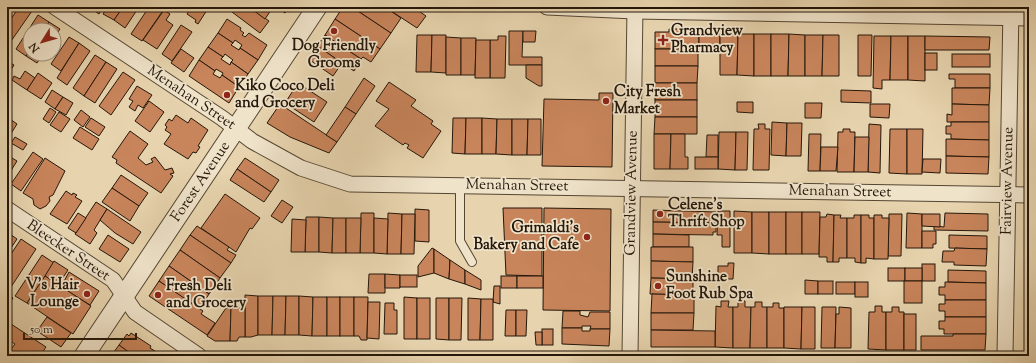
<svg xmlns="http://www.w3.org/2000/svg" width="1036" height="363" font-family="'Sorts Mill Goudy',serif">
	<rect width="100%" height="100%" fill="#e7d4ae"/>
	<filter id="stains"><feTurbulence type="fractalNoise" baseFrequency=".005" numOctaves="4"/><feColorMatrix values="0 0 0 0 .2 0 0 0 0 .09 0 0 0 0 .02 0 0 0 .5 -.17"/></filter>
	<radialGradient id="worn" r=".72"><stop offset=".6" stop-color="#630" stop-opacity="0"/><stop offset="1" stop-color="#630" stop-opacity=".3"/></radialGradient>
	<!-- building -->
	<g fill="#c8845b" stroke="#24170a">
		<path d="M 19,7 L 26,7 L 32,11 L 9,44 L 7,43 L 7,25 Z"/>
		<path d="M 89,7 L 103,7 L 99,14 Z"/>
		<path d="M 108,7 L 123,7 L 114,20 L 103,14 Z"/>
		<path d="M 123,7 L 139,7 L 125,28 L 114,20 Z"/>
		<path d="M 149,7 L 164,9 L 142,41 L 131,34 Z"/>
		<path d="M 191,7 L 209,7 L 198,24 L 195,22 L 196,20 L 187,14 Z"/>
		<path d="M 230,7 L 249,7 L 269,21 L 260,33 L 228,9 Z"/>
		<path d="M 249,7 L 273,7 L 265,19 Z"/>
		<path d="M 277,7 L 289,7 L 285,13 Z"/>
		<path d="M 343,7 L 352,7 L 391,33 L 380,49 L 335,19 Z"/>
		<path d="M 352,7 L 385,7 L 401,18 L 391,33 Z"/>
		<path d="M 385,7 L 413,7 L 426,16 L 417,28 Z"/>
		<path d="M 164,10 L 170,14 L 166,20 L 173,25 L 157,49 L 143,40 Z"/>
		<path d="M 38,15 L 49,22 L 44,30 L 30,30 L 30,50 L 26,56 L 16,49 Z"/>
		<path d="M 227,19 L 241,28 L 240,30 L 244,33 L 242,35 L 245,37 L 249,33 L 267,45 L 258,60 L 240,48 L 242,45 L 235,40 L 233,43 L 218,33 Z"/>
		<path d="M 335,19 L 380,49 L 371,62 L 363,57 L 361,59 L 325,35 Z"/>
		<path d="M 49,22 L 60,29 L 54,38 L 54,30 L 44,30 Z"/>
		<path d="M 181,25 L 192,32 L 172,61 L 162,54 Z"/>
		<path d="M 669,29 L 687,29 L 687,33 L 699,33 L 699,49 L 655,49 L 655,32 L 669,32 Z"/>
		<path d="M 509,31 L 523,31 L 522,57 L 542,57 L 542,65 L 509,65 Z"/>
		<path d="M 523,31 L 536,31 L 535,42 L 523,42 Z"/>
		<path d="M 218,33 L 233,43 L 231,45 L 239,50 L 240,48 L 258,60 L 248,74 L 231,62 L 233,60 L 225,54 L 223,57 L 208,47 Z"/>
		<path d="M 699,33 L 720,33 L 720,50 L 699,49 Z"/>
		<path d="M 720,34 L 738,34 L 737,75 L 720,75 Z"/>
		<path d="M 738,34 L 754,34 L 754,76 L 737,75 Z"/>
		<rect x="754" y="34" width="17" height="42"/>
		<path d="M 771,34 L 789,34 L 788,76 L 771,76 Z"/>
		<path d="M 789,34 L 805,35 L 805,76 L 788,76 Z"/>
		<path d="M 325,35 L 361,59 L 354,71 L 317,46 Z"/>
		<path d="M 417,35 L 432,35 L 431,72 L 416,72 Z"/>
		<path d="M 432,35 L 446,35 L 446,73 L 431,72 Z"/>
		<path d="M 805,35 L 823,35 L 822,76 L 805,76 Z"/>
		<path d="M 823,35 L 839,35 L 839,76 L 822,76 Z"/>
		<path d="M 858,35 L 872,35 L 871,76 L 858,76 Z"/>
		<path d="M 498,36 L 506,36 L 505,78 L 490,78 L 490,40 L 498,40 Z"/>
		<path d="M 874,36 L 891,36 L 890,80 L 882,80 L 882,89 L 873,88 Z"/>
		<path d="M 891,36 L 908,36 L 908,80 L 890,80 Z"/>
		<path d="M 908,36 L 925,36 L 925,81 L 908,80 Z"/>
		<path d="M 925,36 L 990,37 L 989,50 L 925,50 Z"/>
		<path d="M 69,37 L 79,43 L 61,71 L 51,64 Z"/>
		<path d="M 446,37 L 461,38 L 461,75 L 446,75 Z"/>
		<path d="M 461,38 L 476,38 L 475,75 L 461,75 Z"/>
		<path d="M 476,40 L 490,40 L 490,78 L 475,78 Z"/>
		<path d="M 79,43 L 90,51 L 67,85 L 57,78 Z"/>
		<path d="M 208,47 L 223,57 L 221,59 L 230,65 L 231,62 L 248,74 L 239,87 L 222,75 L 223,73 L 216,69 L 215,71 L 199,60 Z"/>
		<path d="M 319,47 L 342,63 L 333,76 L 310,60 Z"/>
		<path d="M 181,49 L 194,58 L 184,72 L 171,63 Z"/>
		<rect x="655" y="49" width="43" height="17"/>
		<path d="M 30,50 L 30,54 L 43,54 L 37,63 L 26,56 Z"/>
		<rect x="925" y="53" width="12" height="17"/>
		<rect x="952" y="54" width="38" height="13"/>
		<path d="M 95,55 L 106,62 L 84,96 L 73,88 Z"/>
		<path d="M 199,60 L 215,71 L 213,74 L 220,78 L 222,75 L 239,87 L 229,103 L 189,76 Z"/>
		<path d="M 7,61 L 14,65 L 7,76 Z"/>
		<path d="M 106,62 L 117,69 L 95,103 L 84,96 Z"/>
		<path d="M 526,65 L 542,65 L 542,86 L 539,86 L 526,78 Z"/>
		<path d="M 655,66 L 698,66 L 697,83 L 655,83 Z"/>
		<path d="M 25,71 L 35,78 L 27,90 L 12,80 L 14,76 L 20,79 Z"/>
		<path d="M 123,72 L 135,80 L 111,115 L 99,106 Z"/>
		<path d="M 38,73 L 52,83 L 41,99 L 27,90 Z"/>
		<path d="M 949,74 L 990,74 L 990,88 L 955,88 L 955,79 L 949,79 Z"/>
		<path d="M 364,78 L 375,86 L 356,114 L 345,107 Z"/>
		<path d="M 389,82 L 416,100 L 411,106 L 433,121 L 431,124 L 441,131 L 423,158 L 407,148 L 409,145 L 405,143 L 403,145 L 375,126 L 389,109 L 376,101 Z"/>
		<path d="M 298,83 L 327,102 L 314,122 L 285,103 Z"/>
		<rect x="655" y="83" width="42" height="17"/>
		<path d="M 137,86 L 152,95 L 143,108 L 138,105 L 135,111 L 129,107 L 133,101 L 129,99 Z"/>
		<path d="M 952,88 L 990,88 L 989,105 L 952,104 Z"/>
		<path d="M 52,90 L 63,97 L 55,109 L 45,102 Z"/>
		<path d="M 841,90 L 871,91 L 871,103 L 841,102 Z"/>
		<path d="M 599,93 L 613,93 L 612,167 L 542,166 L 544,99 L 599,100 Z"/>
		<path d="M 63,97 L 73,103 L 66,115 L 55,109 Z"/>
		<rect x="655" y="100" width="42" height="17"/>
		<path d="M 149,101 L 164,112 L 150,132 L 135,121 Z"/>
		<path d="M 737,102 L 753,102 L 753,113 L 737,112 Z"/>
		<path d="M 805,103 L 822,103 L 821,118 L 805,118 Z"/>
		<path d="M 280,104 L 337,142 L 329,153 L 290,137 L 267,123 Z"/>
		<path d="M 870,104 L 890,104 L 889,118 L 870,117 Z"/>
		<path d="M 952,104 L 989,105 L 989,122 L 947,122 L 947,114 L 952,115 Z"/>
		<path d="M 345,107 L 356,114 L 337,142 L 326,135 Z"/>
		<path d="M 50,108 L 56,112 L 49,123 L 43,119 Z"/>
		<path d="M 81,110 L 90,117 L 83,127 L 74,120 Z"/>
		<path d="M 59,112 L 70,119 L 61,132 L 50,125 Z"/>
		<path d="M 176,115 L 188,123 L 191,118 L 208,130 L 198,146 L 200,147 L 196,153 L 193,152 L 188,159 L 164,144 L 171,134 L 165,130 L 167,127 L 165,125 L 169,119 L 172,121 Z"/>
		<path d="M 7,117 L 17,124 L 7,140 Z"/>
		<path d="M 655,117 L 697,117 L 697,134 L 654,134 Z"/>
		<path d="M 91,118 L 105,127 L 99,136 L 85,127 Z"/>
		<path d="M 453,118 L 466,118 L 465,154 L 452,153 Z"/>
		<path d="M 466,118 L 482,118 L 482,154 L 465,154 Z"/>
		<path d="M 482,118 L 497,119 L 496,154 L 482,154 Z"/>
		<path d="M 497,119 L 512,119 L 512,155 L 496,154 Z"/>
		<path d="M 512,119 L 528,119 L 527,155 L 512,155 Z"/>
		<path d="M 528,119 L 541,119 L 541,155 L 527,155 Z"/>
		<path d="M 772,122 L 787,123 L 786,156 L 771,155 Z"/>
		<path d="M 951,122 L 989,122 L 989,140 L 951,139 L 951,134 L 946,134 L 946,126 L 951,126 Z"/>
		<path d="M 787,123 L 802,123 L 801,156 L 786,156 Z"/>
		<path d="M 758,124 L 765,124 L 765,129 L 770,129 L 769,170 L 753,170 L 754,129 L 759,129 Z"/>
		<path d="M 869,124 L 881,125 L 880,173 L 868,172 Z"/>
		<path d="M 80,127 L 99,139 L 92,150 L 73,138 Z"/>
		<path d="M 843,129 L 850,129 L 850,132 L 855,132 L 854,172 L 837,172 L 838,132 L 843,132 Z"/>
		<path d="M 890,129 L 907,129 L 907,174 L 889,173 Z"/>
		<path d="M 907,129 L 923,129 L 922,174 L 907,174 Z"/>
		<path d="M 130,131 L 148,144 L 138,158 L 146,165 L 153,162 L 151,159 L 155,157 L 165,170 L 172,168 L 174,173 L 170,174 L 173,176 L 161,193 L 116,163 L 117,160 L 112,157 Z"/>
		<path d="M 719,132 L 736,132 L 735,170 L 718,169 Z"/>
		<path d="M 736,132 L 748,132 L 747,170 L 735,170 Z"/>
		<path d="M 654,134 L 671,134 L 670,169 L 654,169 Z"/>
		<path d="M 671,134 L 685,134 L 685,157 L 688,157 L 688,169 L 670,169 Z"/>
		<path d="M 809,134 L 821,134 L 820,171 L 808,171 Z"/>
		<path d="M 707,135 L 718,135 L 718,157 L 706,157 Z"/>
		<path d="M 15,137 L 27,144 L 23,150 L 11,143 Z"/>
		<path d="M 855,137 L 869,137 L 868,172 L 854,172 Z"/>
		<path d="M 946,139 L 989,140 L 989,157 L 946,156 Z"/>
		<path d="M 821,147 L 838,147 L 836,171 L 820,171 Z"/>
		<path d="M 33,152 L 43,159 L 21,191 L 11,184 Z"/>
		<path d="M 7,155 L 17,161 L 7,177 Z"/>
		<path d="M 946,156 L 989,157 L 988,174 L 946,173 Z"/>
		<rect x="695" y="157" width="23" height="12"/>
		<path d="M 45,158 L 65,171 L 53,195 L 49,197 L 50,201 L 46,206 L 40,209 L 34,205 L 33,199 L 23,193 Z"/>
		<path d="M 245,158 L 279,180 L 271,192 L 237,169 Z"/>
		<path d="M 923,159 L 941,159 L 940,173 L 922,172 Z"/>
		<path d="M 237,169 L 271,192 L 264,202 L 230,180 Z"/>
		<path d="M 121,175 L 148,193 L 139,206 L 112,188 Z"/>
		<path d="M 112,188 L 139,206 L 130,221 L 102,202 Z"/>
		<path d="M 66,191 L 72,195 L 73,193 L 77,195 L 75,197 L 82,201 L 67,224 L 50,214 Z"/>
		<path d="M 225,194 L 260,218 L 252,229 L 250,228 L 236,252 L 201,228 Z"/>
		<path d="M 282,200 L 293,207 L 282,223 L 271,216 Z"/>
		<path d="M 96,202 L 107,209 L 94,230 L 97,233 L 90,244 L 75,234 Z"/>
		<path d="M 503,208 L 542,208 L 542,276 L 506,275 Z"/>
		<path d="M 544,208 L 611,209 L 610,311 L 543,310 Z"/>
		<path d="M 107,209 L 141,232 L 133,244 L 115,233 L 100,220 Z"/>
		<path d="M 415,209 L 429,210 L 429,242 L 415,241 Z"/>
		<path d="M 653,210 L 716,212 L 716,223 L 653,222 Z"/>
		<path d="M 718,211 L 730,211 L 730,247 L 722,247 L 722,235 L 717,235 Z"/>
		<path d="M 734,211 L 752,212 L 752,253 L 734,253 Z"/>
		<path d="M 752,212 L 769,212 L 769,254 L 752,253 Z"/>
		<rect x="769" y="212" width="17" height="42"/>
		<rect x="786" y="212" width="16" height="42"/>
		<path d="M 802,212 L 820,212 L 819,254 L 802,254 Z"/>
		<path d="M 78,213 L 86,218 L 76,233 L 68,228 Z"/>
		<path d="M 361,213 L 374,213 L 374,253 L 360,253 Z"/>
		<path d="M 388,213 L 402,214 L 401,254 L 387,254 Z"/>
		<path d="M 907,213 L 922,214 L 922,248 L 906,248 Z"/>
		<path d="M 945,213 L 988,214 L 988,231 L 934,230 L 934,226 L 944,227 Z"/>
		<path d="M 402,214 L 415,214 L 414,254 L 401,254 Z"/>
		<path d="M 827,214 L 834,215 L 833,262 L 827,262 L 827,257 L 819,257 L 820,217 L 826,217 Z"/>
		<path d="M 889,214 L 902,214 L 901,256 L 888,256 Z"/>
		<path d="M 922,214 L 940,214 L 940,227 L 922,226 Z"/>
		<path d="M 834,215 L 841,215 L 840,218 L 847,218 L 847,258 L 839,258 L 839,262 L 833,262 Z"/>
		<path d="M 854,215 L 861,215 L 861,263 L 855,262 L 855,258 L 847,258 L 847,218 L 854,218 Z"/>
		<path d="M 861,215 L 869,215 L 869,218 L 874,218 L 874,259 L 866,258 L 866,263 L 861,263 Z"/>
		<path d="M 874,215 L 882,215 L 882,218 L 889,218 L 888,259 L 874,259 Z"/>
		<path d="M 306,217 L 319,217 L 319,252 L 305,252 Z"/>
		<path d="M 319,217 L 333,218 L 332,253 L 319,252 Z"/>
		<path d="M 333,218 L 346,218 L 346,253 L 332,253 Z"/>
		<path d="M 346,218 L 361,218 L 360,253 L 346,253 Z"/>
		<path d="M 374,218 L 388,219 L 387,254 L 374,253 Z"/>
		<path d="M 292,219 L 306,220 L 305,252 L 291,252 Z"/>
		<path d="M 653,222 L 716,223 L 716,232 L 713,232 L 713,235 L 653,234 Z"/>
		<path d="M 197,226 L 229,247 L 227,250 L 236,255 L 231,263 L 190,235 Z"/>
		<path d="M 922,231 L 936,231 L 936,244 L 933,244 L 933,248 L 922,248 Z"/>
		<path d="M 7,232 L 17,239 L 7,254 Z"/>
		<path d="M 653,234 L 689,235 L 689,247 L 653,247 Z"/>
		<path d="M 108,235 L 129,249 L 120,262 L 99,249 Z"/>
		<path d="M 190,235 L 231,263 L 220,278 L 180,250 Z"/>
		<path d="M 949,235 L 987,236 L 987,249 L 949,248 Z"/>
		<path d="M 21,239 L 36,249 L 9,290 L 7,289 L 7,260 Z"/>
		<path d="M 651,247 L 693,247 L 693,262 L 651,261 Z"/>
		<path d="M 432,248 L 434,249 L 434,273 L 418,277 L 418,266 Z"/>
		<path d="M 955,248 L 987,249 L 986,266 L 954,265 L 954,262 L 942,262 L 943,251 L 954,251 Z"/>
		<path d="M 434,249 L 450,260 L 449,279 L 434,273 Z"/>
		<path d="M 180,250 L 220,278 L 209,294 L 169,266 Z"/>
		<path d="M 42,255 L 54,263 L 27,303 L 15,296 Z"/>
		<path d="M 450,260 L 465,270 L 465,284 L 449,279 Z"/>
		<path d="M 54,261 L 68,270 L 58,285 L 45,276 Z"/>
		<path d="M 651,261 L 693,262 L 692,279 L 651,278 Z"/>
		<path d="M 728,263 L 734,263 L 733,279 L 718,279 L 718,266 L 728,266 Z"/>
		<rect x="922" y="264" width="13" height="17"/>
		<path d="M 169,266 L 209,294 L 199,309 L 159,281 Z"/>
		<rect x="1026" y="267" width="3" height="18"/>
		<rect x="888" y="268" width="17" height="13"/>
		<rect x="905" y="268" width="17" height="13"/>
		<path d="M 465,270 L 481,280 L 481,290 L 465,284 Z"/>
		<path d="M 948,270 L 986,271 L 986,283 L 948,282 Z"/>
		<path d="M 69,272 L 99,291 L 90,305 L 61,287 Z"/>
		<path d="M 369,274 L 385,274 L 385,293 L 368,293 Z"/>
		<path d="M 385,274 L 400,275 L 400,288 L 385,288 Z"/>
		<rect x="400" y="275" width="17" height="12"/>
		<path d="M 45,276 L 91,306 L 73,334 L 27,303 Z"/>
		<rect x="501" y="276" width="16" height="12"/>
		<rect x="517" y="276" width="26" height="12"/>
		<path d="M 651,278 L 693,279 L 693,295 L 650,294 Z"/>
		<path d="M 805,280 L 818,281 L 818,294 L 805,294 Z"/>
		<path d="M 159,281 L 203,311 L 201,314 L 215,323 L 207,335 L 149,296 Z"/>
		<rect x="818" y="281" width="15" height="13"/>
		<rect x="904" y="281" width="18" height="22"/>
		<rect x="836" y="282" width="19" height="12"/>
		<rect x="855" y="282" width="13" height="15"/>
		<path d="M 945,282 L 986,283 L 986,300 L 945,300 L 945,295 L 939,295 L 939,287 L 945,287 Z"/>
		<path d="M 1028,285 L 1029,285 L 1029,301 L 1027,301 Z"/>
		<path d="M 494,286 L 500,286 L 500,304 L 493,302 Z"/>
		<path d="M 7,294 L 13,298 L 7,307 Z"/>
		<path d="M 652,294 L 694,295 L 694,313 L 651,313 Z"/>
		<path d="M 245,295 L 258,296 L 258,335 L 251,337 L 245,337 Z"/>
		<path d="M 258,296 L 273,296 L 272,335 L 258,335 Z"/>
		<path d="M 273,296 L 286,296 L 285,335 L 272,335 Z"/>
		<path d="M 286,296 L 299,296 L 299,335 L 285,335 Z"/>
		<path d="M 299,296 L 313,297 L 312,336 L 299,335 Z"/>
		<path d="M 313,297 L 327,297 L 327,336 L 312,336 Z"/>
		<rect x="327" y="297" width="13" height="39"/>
		<rect x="340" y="297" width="14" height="39"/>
		<path d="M 354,297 L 368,297 L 367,340 L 361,340 L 359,336 L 354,336 Z"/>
		<path d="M 404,297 L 417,298 L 417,339 L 404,339 Z"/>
		<rect x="417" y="298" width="13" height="41"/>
		<path d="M 436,298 L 449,298 L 449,340 L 436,339 Z"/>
		<path d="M 449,298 L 462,298 L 461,340 L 449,340 Z"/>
		<path d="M 468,298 L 481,299 L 480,340 L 468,340 Z"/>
		<path d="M 481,299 L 493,299 L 493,340 L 480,340 Z"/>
		<path d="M 945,300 L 986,300 L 986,317 L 945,317 L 945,311 L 939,311 L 939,304 L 945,304 Z"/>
		<path d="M 721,301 L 729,301 L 728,307 L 733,307 L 733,348 L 715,347 L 716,306 L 721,307 Z"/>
		<path d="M 738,301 L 745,301 L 745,307 L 751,307 L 750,348 L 733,348 L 733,307 L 738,307 Z"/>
		<path d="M 1026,301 L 1029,301 L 1029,319 L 1025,319 Z"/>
		<path d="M 368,302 L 380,302 L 379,339 L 367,338 Z"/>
		<path d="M 755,302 L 762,302 L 762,307 L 767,307 L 767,348 L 750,348 L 751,307 L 755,307 Z"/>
		<path d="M 385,303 L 394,303 L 394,310 L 397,310 L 397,334 L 384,334 Z"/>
		<path d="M 773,303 L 779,303 L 779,308 L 784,308 L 784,348 L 767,348 L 767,307 L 773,307 Z"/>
		<path d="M 875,306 L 882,306 L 882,312 L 886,312 L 886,350 L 868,349 L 869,312 L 875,312 Z"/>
		<path d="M 784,307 L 802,307 L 801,349 L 784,348 Z"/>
		<path d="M 802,307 L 815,307 L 815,349 L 801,349 Z"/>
		<path d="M 822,307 L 836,307 L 835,348 L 821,348 Z"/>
		<path d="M 839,307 L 851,308 L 851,348 L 835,348 L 836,314 L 839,314 Z"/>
		<path d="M 892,307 L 899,307 L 899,312 L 904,312 L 904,350 L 886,350 L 886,312 L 892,312 Z"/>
		<path d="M 226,308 L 231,308 L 230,341 L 215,341 L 207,336 Z"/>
		<path d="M 231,308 L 245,308 L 245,337 L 239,337 L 237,341 L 230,341 Z"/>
		<path d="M 506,310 L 516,310 L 516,336 L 505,336 Z"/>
		<path d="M 516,310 L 527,310 L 526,336 L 516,336 Z"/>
		<path d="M 563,311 L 580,311 L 580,315 L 588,317 L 590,312 L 610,312 L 610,329 L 590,329 L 591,326 L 582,326 L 582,328 L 562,328 Z"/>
		<path d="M 651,313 L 694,313 L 693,330 L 651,330 Z"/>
		<rect x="904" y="314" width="12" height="36"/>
		<path d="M 47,317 L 71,333 L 61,347 L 37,331 Z"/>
		<path d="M 945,317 L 986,317 L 986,334 L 944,334 L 944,329 L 939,329 L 939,321 L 945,321 Z"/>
		<rect x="1027" y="319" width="2" height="16"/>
		<path d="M 11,324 L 46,347 L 40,356 L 7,356 L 7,345 L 12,348 L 15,344 L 7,339 L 7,330 Z"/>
		<path d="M 562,328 L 582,328 L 582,331 L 590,331 L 590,329 L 610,329 L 609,346 L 562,344 Z"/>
		<rect x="542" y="329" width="11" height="16"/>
		<path d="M 651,330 L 715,331 L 715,347 L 651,347 Z"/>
		<path d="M 535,332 L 542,332 L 542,345 L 536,345 Z"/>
		<path d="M 131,333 L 151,346 L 150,348 L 158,353 L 156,356 L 134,356 L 119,345 L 127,334 L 129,336 Z"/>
		<path d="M 953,334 L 986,334 L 985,350 L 921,350 L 921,336 L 953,336 Z"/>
		<rect x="1025" y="335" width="4" height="18"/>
		<path d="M 119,345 L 134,356 L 111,356 Z"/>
	</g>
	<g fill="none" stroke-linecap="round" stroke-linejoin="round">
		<defs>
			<path id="service" d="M 460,185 L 460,241 L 472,262"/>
			<g id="minor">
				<path d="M 55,7 L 222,118 L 252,141 L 301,168 L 350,184 L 1029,195"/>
				<path d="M 547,7 L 635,11 L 1029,18"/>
				<path d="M 7,209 L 113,280 L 135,312 L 199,356"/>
				<path d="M 630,356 L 635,7"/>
				<path d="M 1005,356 L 1011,7"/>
			</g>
			<path id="tertiary" d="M 84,356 L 317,7"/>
		</defs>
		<!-- service casing -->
		<use href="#service" stroke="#554633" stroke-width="10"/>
		<!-- minor casing -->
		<use href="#minor" stroke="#554633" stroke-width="17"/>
		<!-- tertiary casing -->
		<use href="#tertiary" stroke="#554633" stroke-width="21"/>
		<!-- service -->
		<use href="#service" stroke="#efe3ca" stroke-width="8"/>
		<!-- minor -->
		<use href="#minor" stroke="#efe3ca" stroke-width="15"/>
		<!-- tertiary -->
		<use href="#tertiary" stroke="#efe3ca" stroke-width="19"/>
	</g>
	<!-- markers -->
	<g fill="#8f2418" stroke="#efe3ca" stroke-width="1.5">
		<circle cx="334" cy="31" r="4"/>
		<path d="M661 34h4v4h4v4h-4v4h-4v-4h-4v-4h4z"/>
		<circle cx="227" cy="95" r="4"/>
		<circle cx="606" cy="101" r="4"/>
		<circle cx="660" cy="214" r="4"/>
		<circle cx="587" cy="237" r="4"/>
		<circle cx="658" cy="286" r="4"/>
		<circle cx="87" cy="294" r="4"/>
		<circle cx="158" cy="295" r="4"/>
	</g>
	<g text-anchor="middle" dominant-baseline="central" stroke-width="3.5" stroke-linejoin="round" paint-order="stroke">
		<!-- poi labels -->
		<g font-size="15" font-weight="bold" fill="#24170a" stroke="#efe3ca" text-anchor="start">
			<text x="671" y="31">Grandview<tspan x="671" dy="17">Pharmacy</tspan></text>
			<text x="334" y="46" text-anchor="middle">Dog Friendly<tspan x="334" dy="17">Grooms</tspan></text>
			<text x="235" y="86">Kiko Coco Deli<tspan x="235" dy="17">and Grocery</tspan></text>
			<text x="614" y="92">City Fresh<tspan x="614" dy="17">Market</tspan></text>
			<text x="668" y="205">Celene's<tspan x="668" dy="17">Thrift Shop</tspan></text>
			<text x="579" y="228" text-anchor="end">Grimaldi's<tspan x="579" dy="17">Bakery and Cafe</tspan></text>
			<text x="666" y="277">Sunshine<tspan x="666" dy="17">Foot Rub Spa</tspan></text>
			<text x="79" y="285" text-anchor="end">V's Hair<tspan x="79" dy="17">Lounge</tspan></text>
			<text x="166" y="286">Fresh Deli<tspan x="166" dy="17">and Grocery</tspan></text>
		</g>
		<!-- street labels -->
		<g font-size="15" fill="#24170a" stroke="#efe3ca">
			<text transform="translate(191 98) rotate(34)">Menahan Street</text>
			<text transform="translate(1008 181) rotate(-89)">Fairview Avenue</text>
			<text transform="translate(201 182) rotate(-56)">Forest Avenue</text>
			<text transform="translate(517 186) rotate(1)">Menahan Street</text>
			<text transform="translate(840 192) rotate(1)">Menahan Street</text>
			<text transform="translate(632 193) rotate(-89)">Grandview Avenue</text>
			<text transform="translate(68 251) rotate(34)">Bleecker Street</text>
		</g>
	</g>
	<!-- margin -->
	<rect width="1036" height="363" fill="none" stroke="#e7d4ae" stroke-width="24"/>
	<rect x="8" y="8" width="1020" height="347" fill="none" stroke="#24170a" stroke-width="2"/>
	<rect x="12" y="12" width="1012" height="339" fill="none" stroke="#24170a"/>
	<!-- north arrow -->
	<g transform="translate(42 42) rotate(233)"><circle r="19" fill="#efe3ca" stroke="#9e917d"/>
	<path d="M0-3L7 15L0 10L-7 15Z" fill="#8f2418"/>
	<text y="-6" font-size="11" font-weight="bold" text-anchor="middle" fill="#24170a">N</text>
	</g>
	<!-- scale -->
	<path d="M24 333v6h112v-6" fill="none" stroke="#24170a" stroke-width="2"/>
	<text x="30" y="333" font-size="12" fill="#24170a" stroke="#efe3ca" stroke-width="3" paint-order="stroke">50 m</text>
	<rect width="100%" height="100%" filter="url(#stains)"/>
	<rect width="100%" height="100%" fill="url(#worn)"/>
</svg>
